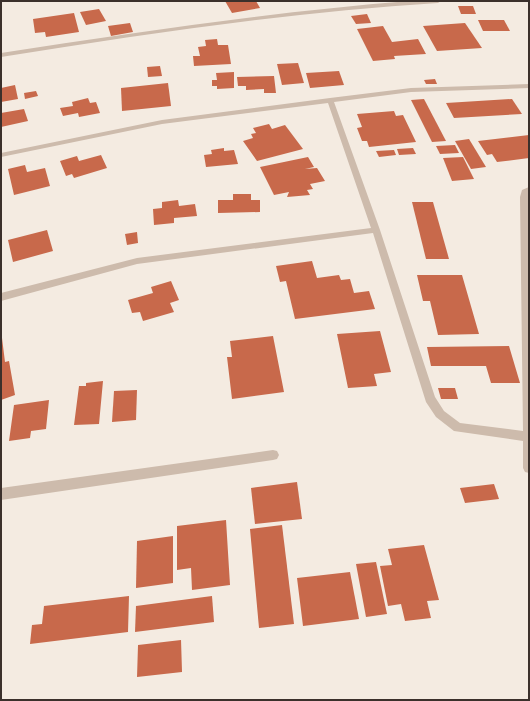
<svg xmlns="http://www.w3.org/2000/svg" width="530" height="701" font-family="Signika,sans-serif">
	<rect width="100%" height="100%" fill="#f4ebe1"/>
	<!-- building -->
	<g fill="#c8694b">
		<path d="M 225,1 L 256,1 L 260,8 L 232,13 Z"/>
		<path d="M 458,6 L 473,6 L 476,14 L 461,14 Z"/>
		<path d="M 99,9 L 106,21 L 86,25 L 80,12 Z"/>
		<path d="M 74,13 L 79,32 L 46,37 L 45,32 L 35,33 L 33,19 Z"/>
		<path d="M 367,14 L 371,23 L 356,24 L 351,16 Z"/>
		<path d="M 478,20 L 504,20 L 510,31 L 483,31 Z"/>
		<path d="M 130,23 L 133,32 L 111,36 L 108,26 Z"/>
		<path d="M 465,23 L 482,48 L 437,51 L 423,26 Z"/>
		<path d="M 383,26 L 392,42 L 418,39 L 426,54 L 394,56 L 395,59 L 373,61 L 357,29 Z"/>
		<path d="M 217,39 L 218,45 L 228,45 L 231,64 L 194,66 L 193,56 L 200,56 L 198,47 L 206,46 L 205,40 Z"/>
		<path d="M 298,63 L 304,83 L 282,85 L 277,64 Z"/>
		<path d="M 160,66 L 162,76 L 148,77 L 147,67 Z"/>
		<path d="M 339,71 L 344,85 L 310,88 L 306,73 Z"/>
		<path d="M 234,72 L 234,88 L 217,89 L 217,86 L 212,86 L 212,80 L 217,80 L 216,73 Z"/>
		<path d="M 274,76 L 276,93 L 264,93 L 264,89 L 246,90 L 246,86 L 238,86 L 237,77 Z"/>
		<path d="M 435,79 L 437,84 L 426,84 L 424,80 Z"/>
		<path d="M 168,83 L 171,106 L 122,111 L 121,88 Z"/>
		<path d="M 15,85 L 18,99 L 1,102 L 1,88 Z"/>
		<path d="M 36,91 L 38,96 L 25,99 L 24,93 Z"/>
		<path d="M 88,98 L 90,103 L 96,102 L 100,113 L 79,117 L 78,113 L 63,116 L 60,108 L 73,106 L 72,102 Z"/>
		<path d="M 424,99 L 446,141 L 432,142 L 411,100 Z"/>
		<path d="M 512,99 L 522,114 L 454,118 L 446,103 Z"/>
		<path d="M 24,109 L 28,121 L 1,127 L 1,113 Z"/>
		<path d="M 394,111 L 396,116 L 403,115 L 416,142 L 369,147 L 367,141 L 362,141 L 357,128 L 362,127 L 357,114 Z"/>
		<path d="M 269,124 L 272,129 L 285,125 L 303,149 L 257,161 L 243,141 L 253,138 L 251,134 L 256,133 L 253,128 Z"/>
		<path d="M 529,135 L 529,158 L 497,162 L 492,154 L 487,155 L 478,141 Z"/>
		<path d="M 469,139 L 486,167 L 471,169 L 455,141 Z"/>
		<path d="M 455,145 L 459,153 L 440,154 L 436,146 Z"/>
		<path d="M 224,148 L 224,151 L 234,150 L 238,164 L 206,167 L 204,155 L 212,154 L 211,150 Z"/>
		<path d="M 413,148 L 416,154 L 399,155 L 397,149 Z"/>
		<path d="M 394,150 L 396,155 L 379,157 L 376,151 Z"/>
		<path d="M 101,155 L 107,168 L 74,178 L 72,174 L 66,176 L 60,161 L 77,156 L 79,161 Z"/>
		<path d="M 308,157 L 314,167 L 305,169 L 317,168 L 325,181 L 310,184 L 313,189 L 307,190 L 310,195 L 287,197 L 289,192 L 274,195 L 260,167 Z"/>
		<path d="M 463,157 L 474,179 L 452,181 L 443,158 Z"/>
		<path d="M 25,165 L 27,172 L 45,168 L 50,186 L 14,195 L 8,169 Z"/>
		<path d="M 233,194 L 251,194 L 251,200 L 260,200 L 260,212 L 218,213 L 218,200 L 233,200 Z"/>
		<path d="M 178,200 L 179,206 L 195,204 L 197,216 L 174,218 L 174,223 L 154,225 L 153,209 L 162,208 L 162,202 Z"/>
		<path d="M 412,202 L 433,202 L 449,259 L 426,259 Z"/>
		<path d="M 47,230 L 53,251 L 13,262 L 8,240 Z"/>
		<path d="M 137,232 L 138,243 L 127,245 L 125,234 Z"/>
		<path d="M 312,261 L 317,278 L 339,275 L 341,280 L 350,279 L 354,293 L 369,291 L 375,309 L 295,319 L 286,281 L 280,282 L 276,266 Z"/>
		<path d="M 417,275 L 462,275 L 479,334 L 438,335 L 430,301 L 423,301 Z"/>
		<path d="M 171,281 L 179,300 L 170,303 L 174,312 L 143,321 L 140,312 L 132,313 L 128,300 L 153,293 L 151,287 Z"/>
		<path d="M 380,331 L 391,372 L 374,374 L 377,386 L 348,388 L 337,334 Z"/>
		<path d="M 273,336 L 284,392 L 232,399 L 227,357 L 232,357 L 230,341 Z"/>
		<path d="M 2,338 L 5,362 L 9,361 L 15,395 L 1,400 Z"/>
		<path d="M 509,346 L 520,383 L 491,383 L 486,366 L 431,366 L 427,347 Z"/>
		<path d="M 103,381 L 99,424 L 74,425 L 79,386 L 86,386 L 86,383 Z"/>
		<path d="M 438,388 L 455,388 L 458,399 L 441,399 Z"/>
		<path d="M 137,390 L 136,420 L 112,422 L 114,391 Z"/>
		<path d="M 49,400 L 46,429 L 31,431 L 30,438 L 9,441 L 14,405 Z"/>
		<path d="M 297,482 L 302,519 L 255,524 L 251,488 Z"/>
		<path d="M 494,484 L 499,499 L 465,503 L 460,488 Z"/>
		<path d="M 226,520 L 230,585 L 192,590 L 191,568 L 177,570 L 177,526 Z"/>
		<path d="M 282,525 L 294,624 L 259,628 L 250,529 Z"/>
		<path d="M 173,536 L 173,583 L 136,588 L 137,541 Z"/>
		<path d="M 424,545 L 439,600 L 427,601 L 431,618 L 405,621 L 401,604 L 388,606 L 380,566 L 392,565 L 388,549 Z"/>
		<path d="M 376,562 L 387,614 L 366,617 L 356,564 Z"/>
		<path d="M 350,572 L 359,619 L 303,626 L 297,578 Z"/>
		<path d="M 129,596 L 128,632 L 30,644 L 32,625 L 42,624 L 44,606 Z"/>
		<path d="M 212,596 L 214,622 L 135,632 L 136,606 Z"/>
		<path d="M 181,640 L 182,672 L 137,677 L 138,645 Z"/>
	</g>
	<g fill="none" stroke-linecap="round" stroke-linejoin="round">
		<!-- minor -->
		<g fill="#cdbbac" fill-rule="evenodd">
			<path d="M 409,1 L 441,1 L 438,3 C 292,12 146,34 1,57 L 1,53 C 136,32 272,12 409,1 Z"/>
			<path d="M 529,84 L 529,88 L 411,92 L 334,102 L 380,230 L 435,397 L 444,411 L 460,423 L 523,431 L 520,197 L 522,190 L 529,187 L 529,473 L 525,472 L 523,468 L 523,441 L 454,431 L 436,417 L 426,402 L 373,233 L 137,264 L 1,301 L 1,293 L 137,258 L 371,228 L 328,103 L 162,124 L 1,157 L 1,153 L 162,120 L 330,98 L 411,88 Z"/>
			<path d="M 273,450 L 277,451 L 279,455 L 277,459 L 273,460 L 1,500 L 1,488 Z"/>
		</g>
	</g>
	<!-- border -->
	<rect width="530" height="701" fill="none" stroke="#3b302b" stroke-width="4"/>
</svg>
